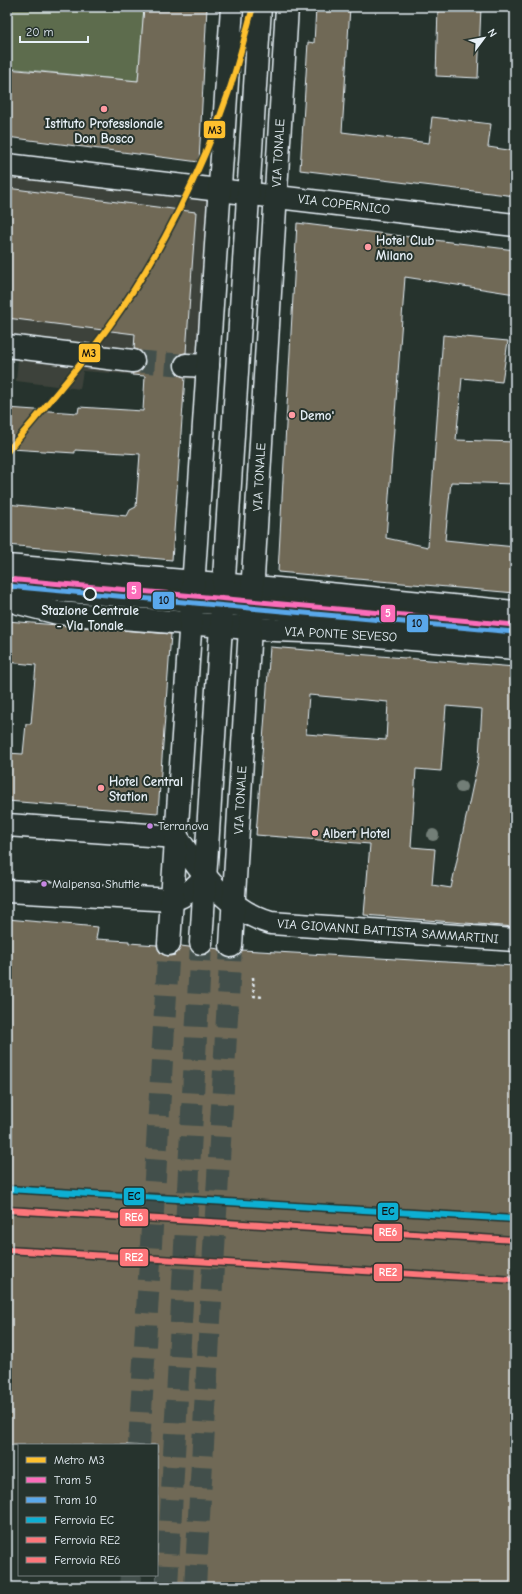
<svg xmlns="http://www.w3.org/2000/svg" width="522" height="1594" font-family="'Comic Neue',sans-serif">
	<rect width="100%" height="100%" fill="#26332d"/>
	<filter id="ink" filterUnits="userSpaceOnUse"><feTurbulence type="fractalNoise" baseFrequency=".025" numOctaves="2"/><feDisplacementMap in="SourceGraphic" scale="8" xChannelSelector="R" yChannelSelector="G"/><feConvolveMatrix kernelMatrix="1 2 1 2 8 2 1 2 1" color-interpolation-filters="sRGB"/></filter>
	<g filter="url(#ink)">
		<!-- built -->
		<path fill="#3c433a" d="M 7,172 L 213,197 L 201,380 L 83,371 L 80,389 L 16,381 L 18,358 L 7,357 Z"/>
		<!-- green -->
		<path fill="#5d6c4e" stroke="#a2aea3" d="M 7,7 L 122,7 L 144,9 L 138,81 L 7,68 Z"/>
		<!-- building -->
		<g fill="#6f6957" stroke="#e8f1f8" fill-rule="evenodd">
			<path d="M 144,7 L 207,7 L 199,162 L 7,137 L 7,69 L 138,81 Z"/>
			<path d="M 316,7 L 350,7 L 342,132 L 429,143 L 432,117 L 491,124 L 488,147 L 515,151 L 515,196 L 300,170 L 308,42 L 314,43 Z"/>
			<path d="M 438,7 L 481,7 L 478,78 L 436,76 Z"/>
			<path d="M 7,188 L 196,212 L 186,353 L 180,354 L 175,359 L 174,364 L 175,371 L 179,375 L 185,377 L 172,560 L 7,545 L 7,504 L 127,516 L 130,510 L 136,507 L 140,454 L 75,450 L 75,453 L 11,449 L 11,442 L 7,442 L 7,408 L 78,413 L 79,407 L 143,411 L 145,376 L 132,375 L 132,373 L 138,372 L 143,369 L 145,362 L 144,356 L 141,351 L 134,349 L 135,334 L 7,318 Z"/>
			<path d="M 297,223 L 515,250 L 515,294 L 405,277 L 386,538 L 428,547 L 443,335 L 508,341 L 502,382 L 462,378 L 456,440 L 515,442 L 515,484 L 451,482 L 445,540 L 515,547 L 515,593 L 278,572 Z"/>
			<path d="M 7,621 L 171,634 L 158,813 L 7,801 L 7,753 L 23,754 L 26,724 L 31,724 L 36,665 L 7,662 Z"/>
			<path d="M 270,647 L 515,667 L 515,927 L 364,915 L 370,844 L 256,835 ZM 309,695 L 388,702 L 386,740 L 306,734 ZM 446,706 L 482,709 L 479,756 L 451,888 L 432,885 L 435,849 L 411,847 L 416,769 L 441,771 Z"/>
			<path d="M 7,919 L 98,927 L 96,939 L 129,941 L 129,943 L 157,945 L 158,950 L 162,954 L 168,956 L 175,955 L 179,951 L 181,946 L 189,947 L 194,953 L 201,955 L 207,954 L 212,948 L 219,949 L 224,956 L 231,958 L 237,957 L 242,950 L 515,966 L 515,1587 L 157,1587 L 157,1445 L 7,1445 Z"/>
		</g>
		<g fill="none" stroke-linecap="round" stroke-linejoin="round">
			<!-- minor-tunnel -->
			<g stroke="#43504b" stroke-width="22" stroke-dasharray="22 11" stroke-linecap="butt">
				<path d="M 133,361 L 186,365"/>
				<path d="M 167,1587 L 201,943"/>
			</g>
			<!-- major-tunnel -->
			<g stroke="#43504b" stroke-width="22" stroke-dasharray="22 11" stroke-linecap="butt">
				<path d="M 139,1445 L 169,944"/>
				<path d="M 130,1587 L 131,1575"/>
				<path d="M 195,1587 L 231,946"/>
			</g>
			<defs>
				<g id="minor">
					<path d="M 7,165 L 515,225"/>
					<path d="M 7,346 L 133,361"/>
					<path d="M 186,365 L 208,366"/>
					<path d="M 7,566 L 278,589 L 515,612"/>
					<path d="M 7,586 L 251,606 L 515,631"/>
					<path d="M 7,600 L 58,613 L 275,630 L 331,632 L 515,648"/>
					<path d="M 7,825 L 177,837 C 200,872 228,911 271,923 L 515,940"/>
					<path d="M 7,891 L 173,900 C 187,895 196,888 205,876"/>
					<path d="M 201,943 L 260,7"/>
				</g>
				<g id="major">
					<path d="M 169,944 L 232,7"/>
					<path d="M 231,946 L 287,7"/>
				</g>
			</defs>
			<!-- minor casing -->
			<use href="#minor" stroke="#e8f1f8" stroke-width="25"/>
			<!-- major casing -->
			<use href="#major" stroke="#e8f1f8" stroke-width="25"/>
			<!-- path -->
			<path stroke="#e8f1f8" stroke-width="2.5" stroke-dasharray="3 3" stroke-linecap="butt" d="M 253,977 L 254,996 L 263,997"/>
			<!-- minor -->
			<use href="#minor" stroke="#26332d" stroke-width="22"/>
			<!-- major -->
			<use href="#major" stroke="#26332d" stroke-width="22"/>
			<defs>
				<path id="rail-1" d="M 7,1189 L 515,1219"/>
				<path id="rail-2" d="M 7,1250 L 515,1280"/>
				<path id="rail-3" d="M 7,1210 L 515,1240"/>
			</defs>
			<!-- rail-1 casing -->
			<use href="#rail-1" stroke="#26332d" stroke-width="9"/>
			<!-- rail-2 casing -->
			<use href="#rail-2" stroke="#26332d" stroke-width="9"/>
			<!-- rail-3 casing -->
			<use href="#rail-3" stroke="#26332d" stroke-width="9"/>
			<!-- rail-1 -->
			<use href="#rail-1" stroke="#0dafd3" stroke-width="6"/>
			<!-- rail-2 -->
			<use href="#rail-2" stroke="#fd767a" stroke-width="6"/>
			<!-- rail-3 -->
			<use href="#rail-3" stroke="#fd767a" stroke-width="6"/>
			<defs>
				<path id="tram-1" d="M 7,579 L 515,625"/>
				<path id="tram-2" d="M 7,586 L 514,632"/>
			</defs>
			<!-- tram-1 casing -->
			<use href="#tram-1" stroke="#26332d" stroke-width="8"/>
			<!-- tram-2 casing -->
			<use href="#tram-2" stroke="#26332d" stroke-width="8"/>
			<!-- tram-1 -->
			<use href="#tram-1" stroke="#fb6dba" stroke-width="5"/>
			<!-- tram-2 -->
			<use href="#tram-2" stroke="#5aa8eb" stroke-width="5"/>
			<defs>
				<path id="metro-1" d="M 7,452 C 42,410 78,370 110,325 C 159,257 202,171 229,91 C 238,64 245,35 253,7"/>
			</defs>
			<!-- metro-1 casing -->
			<use href="#metro-1" stroke="#26332d" stroke-width="9"/>
			<!-- metro-1 -->
			<use href="#metro-1" stroke="#fec02e" stroke-width="6"/>
		</g>
		<!-- trees -->
		<g fill="#727e77">
			<circle cx="461" cy="787" r="6"/>
			<circle cx="433" cy="835" r="6"/>
		</g>
	</g>
	<!-- markers -->
	<g fill="#ff9aa2" stroke="#26332d" stroke-width="1.5">
		<circle cx="104" cy="109" r="4"/>
		<circle cx="368" cy="247" r="4"/>
		<circle cx="292" cy="415" r="4"/>
		<circle cx="101" cy="788" r="4"/>
		<circle cx="315" cy="833" r="4"/>
	</g>
	<circle fill="#26332d" stroke="#e8f1f8" stroke-width="2" cx="90" cy="594" r="6"/>
	<g fill="#c787e3" stroke="#26332d" stroke-width="1.5">
		<circle cx="150" cy="826" r="3.5"/>
		<circle cx="44" cy="884" r="3.5"/>
	</g>
	<g text-anchor="middle" dominant-baseline="central" stroke-width="4" stroke-linejoin="round" paint-order="stroke">
		<!-- bus labels -->
		<g font-size="12" fill="#e8f1f8" stroke="#26332d" text-anchor="start">
			<text x="158" y="826">Terranova</text>
			<text x="52" y="884">Malpensa Shuttle</text>
		</g>
		<!-- poi labels -->
		<g font-size="13" font-weight="bold" fill="#e8f1f8" stroke="#26332d" text-anchor="start">
			<text x="104" y="123" text-anchor="middle">Istituto Professionale<tspan x="104" dy="15">Don Bosco</tspan></text>
			<text x="376" y="240">Hotel Club<tspan x="376" dy="15">Milano</tspan></text>
			<text x="300" y="415">Demo'</text>
			<text x="109" y="781">Hotel Central<tspan x="109" dy="15">Station</tspan></text>
			<text x="323" y="833">Albert Hotel</text>
		</g>
		<!-- street labels -->
		<g font-size="13" fill="#e8f1f8" stroke="#26332d">
			<text transform="translate(278 153) rotate(-87)">VIA TONALE</text>
			<text transform="translate(344 204) rotate(7)">VIA COPERNICO</text>
			<text transform="translate(259 477) rotate(-87)">VIA TONALE</text>
			<text transform="translate(341 634) rotate(3)">VIA PONTE SEVESO</text>
			<text transform="translate(240 800) rotate(-87)">VIA TONALE</text>
			<text transform="translate(388 931) rotate(4)">VIA GIOVANNI BATTISTA SAMMARTINI</text>
		</g>
		<!-- stop labels -->
		<g font-size="13" font-weight="bold" fill="#e8f1f8" stroke="#26332d">
			<text x="90" y="610">Stazione Centrale<tspan x="90" dy="15">- Via Tonale</tspan></text>
		</g>
	</g>
	<g stroke="#26332d" stroke-width="1.5">
		<rect x="203" y="120" width="23" height="19" rx="4" fill="#fec02e"/>
		<rect x="78" y="343" width="23" height="20" rx="4" fill="#fec02e"/>
		<rect x="126" y="581" width="16" height="19" rx="4" fill="#fb6dba"/>
		<rect x="152" y="591" width="23" height="19" rx="4" fill="#5aa8eb"/>
		<rect x="380" y="604" width="16" height="19" rx="4" fill="#fb6dba"/>
		<rect x="406" y="614" width="23" height="19" rx="4" fill="#5aa8eb"/>
		<rect x="123" y="1187" width="22" height="19" rx="4" fill="#0dafd3"/>
		<rect x="377" y="1202" width="22" height="19" rx="4" fill="#0dafd3"/>
		<rect x="119" y="1208" width="30" height="19" rx="4" fill="#fd767a"/>
		<rect x="373" y="1223" width="30" height="19" rx="4" fill="#fd767a"/>
		<rect x="119" y="1248" width="30" height="19" rx="4" fill="#fd767a"/>
		<rect x="373" y="1263" width="30" height="19" rx="4" fill="#fd767a"/>
	</g>
	<g font-size="11" text-anchor="middle" font-weight="bold" fill="#fff">
		<text x="134" y="594">5</text>
		<text x="388" y="617">5</text>
		<text x="134" y="1221">RE6</text>
		<text x="388" y="1236">RE6</text>
		<text x="134" y="1261">RE2</text>
		<text x="388" y="1276">RE2</text>
	</g>
	<g font-size="11" text-anchor="middle" font-weight="bold" fill="#111">
		<text x="215" y="134">M3</text>
		<text x="89" y="357">M3</text>
		<text x="164" y="604">10</text>
		<text x="417" y="627">10</text>
		<text x="134" y="1200">EC</text>
		<text x="388" y="1215">EC</text>
	</g>
	<!-- margin -->
	<rect width="522" height="1594" fill="none" stroke="#26332d" stroke-width="24"/>
	<rect x="12" y="12" width="498" height="1570" fill="none" stroke="#e8f1f8" stroke-width="1.5" filter="url(#ink)"/>
	<!-- legend -->
	<rect x="18" y="1444" width="140" height="132" fill="#26332d" stroke="#747f7e"/>
	<rect x="26" y="1457" width="20" height="6" fill="#fec02e" stroke="#747f7e"/>
	<text x="54" y="1464" font-size="12" fill="#e8f1f8">Metro M3</text>
	<rect x="26" y="1477" width="20" height="6" fill="#fb6dba" stroke="#747f7e"/>
	<text x="54" y="1484" font-size="12" fill="#e8f1f8">Tram 5</text>
	<rect x="26" y="1497" width="20" height="6" fill="#5aa8eb" stroke="#747f7e"/>
	<text x="54" y="1504" font-size="12" fill="#e8f1f8">Tram 10</text>
	<rect x="26" y="1517" width="20" height="6" fill="#0dafd3" stroke="#747f7e"/>
	<text x="54" y="1524" font-size="12" fill="#e8f1f8">Ferrovia EC</text>
	<rect x="26" y="1537" width="20" height="6" fill="#fd767a" stroke="#747f7e"/>
	<text x="54" y="1544" font-size="12" fill="#e8f1f8">Ferrovia RE2</text>
	<rect x="26" y="1557" width="20" height="6" fill="#fd767a" stroke="#747f7e"/>
	<text x="54" y="1564" font-size="12" fill="#e8f1f8">Ferrovia RE6</text>
	<!-- north arrow -->
	<g transform="translate(484 38) rotate(58)" stroke="#26332d" stroke-width="3" paint-order="stroke">
	<path d="M0-3L7 15L0 10L-7 15Z" fill="#e8f1f8"/>
	<text y="-6" font-size="11" font-weight="bold" text-anchor="middle" fill="#e8f1f8">N</text>
	</g>
	<!-- scale -->
	<path d="M20 36v6h68v-6" fill="none" stroke="#e8f1f8" stroke-width="2"/>
	<text x="26" y="36" font-size="12" fill="#e8f1f8" stroke="#26332d" stroke-width="3" paint-order="stroke">20 m</text>
</svg>
